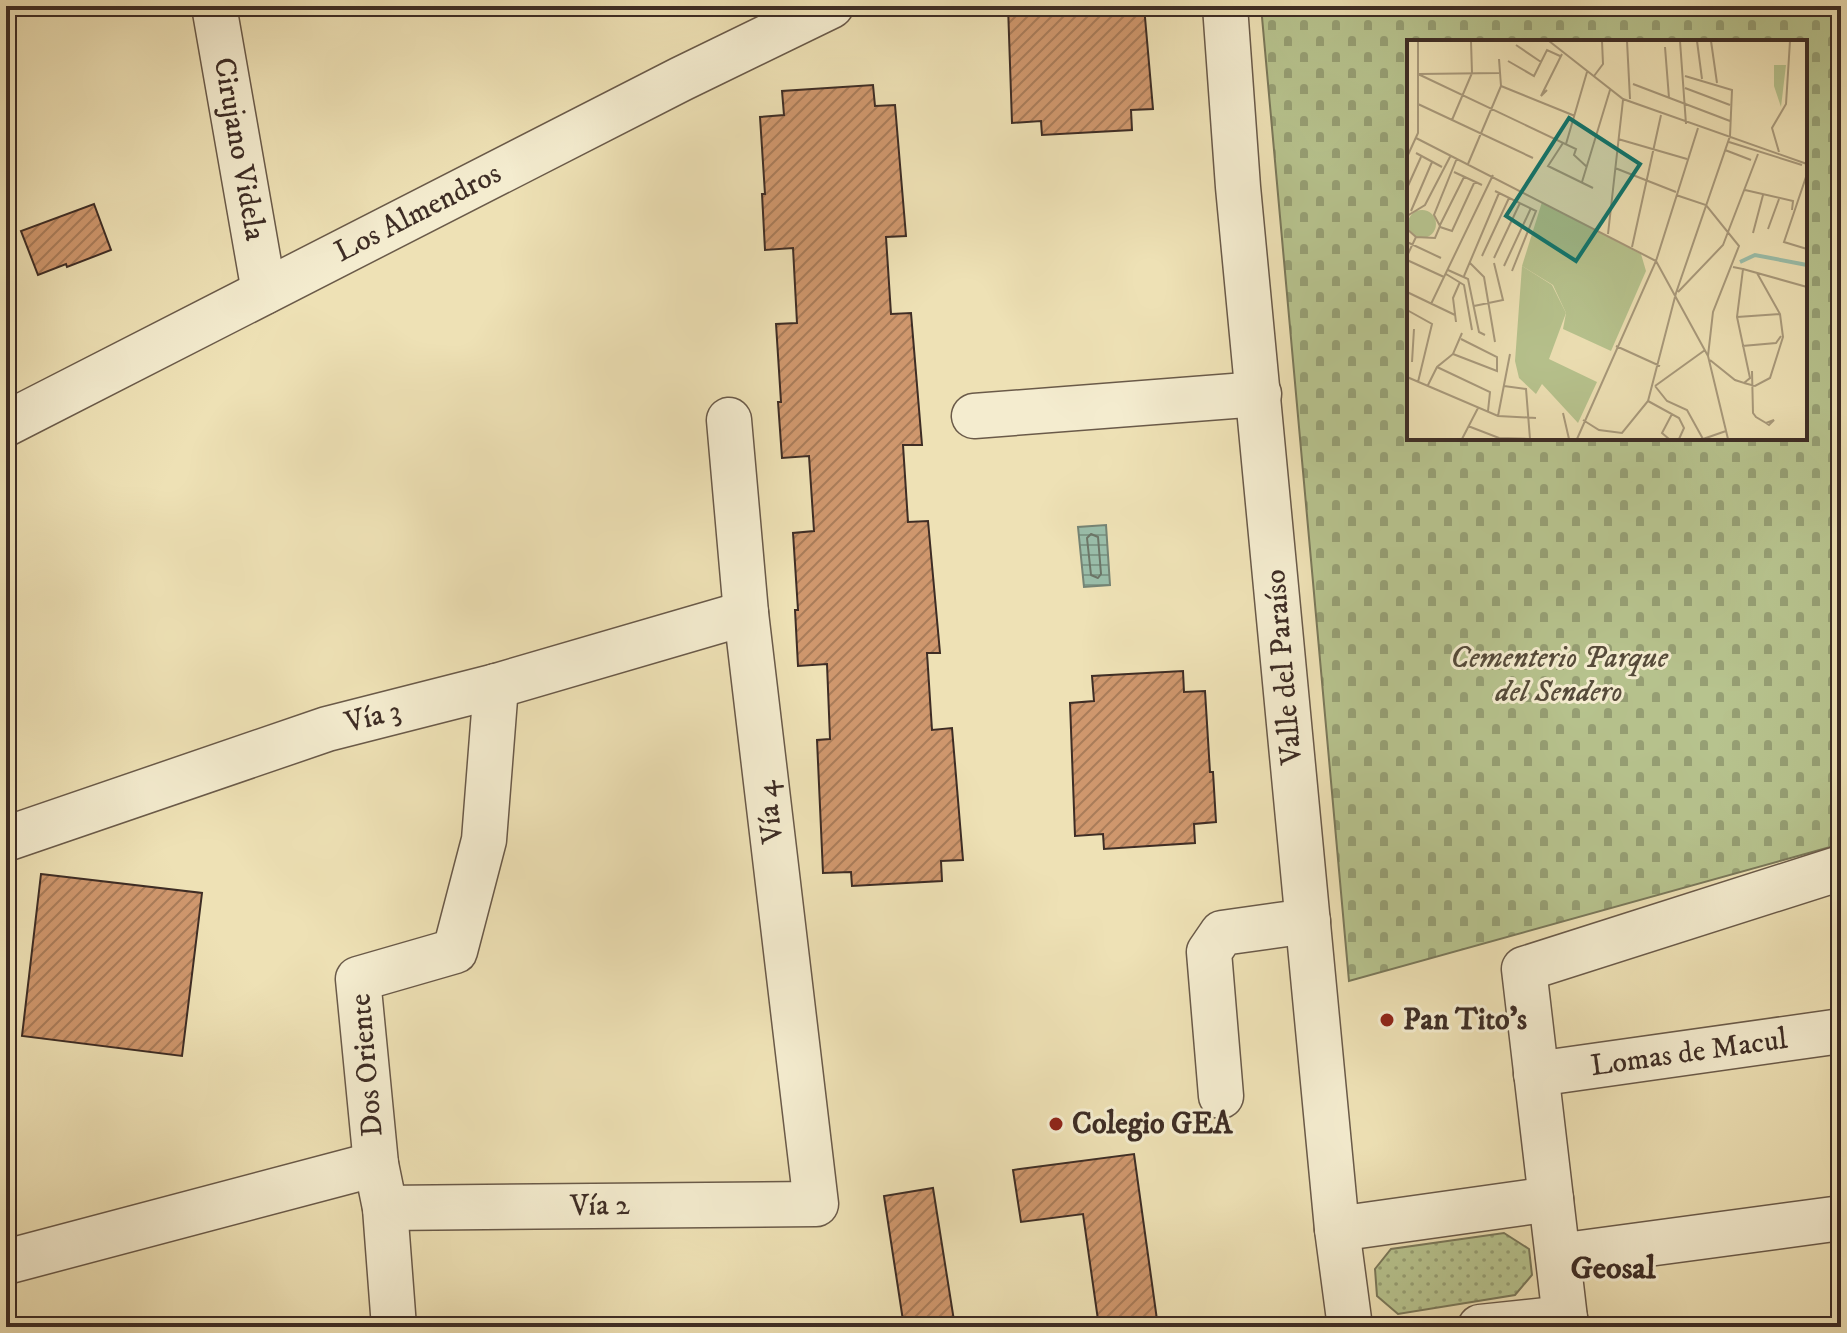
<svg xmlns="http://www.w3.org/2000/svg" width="1847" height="1333" font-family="'IM FELL DW Pica',serif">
	<defs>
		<pattern id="cemetery-stones" width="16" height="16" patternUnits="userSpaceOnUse" patternTransform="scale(2)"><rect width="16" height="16" fill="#b7c38e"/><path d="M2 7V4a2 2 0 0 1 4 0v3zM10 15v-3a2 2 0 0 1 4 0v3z" fill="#969f74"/></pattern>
		<pattern id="park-dots" width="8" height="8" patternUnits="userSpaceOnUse" patternTransform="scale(2)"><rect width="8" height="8" fill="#b7c38e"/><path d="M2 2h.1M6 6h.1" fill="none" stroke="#969f74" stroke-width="1.8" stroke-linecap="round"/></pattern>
		<pattern id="water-rules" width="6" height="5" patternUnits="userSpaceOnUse" patternTransform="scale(2)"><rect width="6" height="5" fill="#9abeaa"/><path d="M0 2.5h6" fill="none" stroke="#7f9b8a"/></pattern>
		<pattern id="building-hatch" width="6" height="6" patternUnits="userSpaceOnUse" patternTransform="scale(2)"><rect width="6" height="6" fill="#cf976d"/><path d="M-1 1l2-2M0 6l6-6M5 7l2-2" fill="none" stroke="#a97c59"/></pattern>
	</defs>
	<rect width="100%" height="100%" fill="#eee1b5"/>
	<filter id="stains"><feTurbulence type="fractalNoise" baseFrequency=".0025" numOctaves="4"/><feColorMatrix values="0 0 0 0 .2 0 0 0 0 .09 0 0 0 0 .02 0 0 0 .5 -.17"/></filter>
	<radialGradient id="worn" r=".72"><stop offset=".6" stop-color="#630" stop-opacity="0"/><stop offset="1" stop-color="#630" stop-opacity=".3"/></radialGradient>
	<!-- cemetery -->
	<path fill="url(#cemetery-stones)" stroke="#7a785a" stroke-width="2" fill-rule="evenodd" d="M 1261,6 L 1841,6 L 1841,844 L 1349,981 ZM 1409,42 L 1805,42 L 1805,438 L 1409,438 Z"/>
	<!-- park -->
	<path fill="url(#park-dots)" stroke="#7a785a" stroke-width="2" d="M 1504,1233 L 1529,1249 L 1532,1275 L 1515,1295 L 1398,1314 L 1377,1296 L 1375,1269 L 1391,1249 Z"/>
	<!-- water -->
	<path fill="url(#water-rules)" stroke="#758475" stroke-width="2" d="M 1106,525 L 1110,585 L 1084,587 L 1078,527 Z"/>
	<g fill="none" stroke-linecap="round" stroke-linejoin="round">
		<!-- shore -->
		<path stroke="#6c7668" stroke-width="2" d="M 1091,534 L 1098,537 L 1101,574 L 1098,578 L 1091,575 L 1087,538 Z"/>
	</g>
	<!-- building -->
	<g fill="url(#building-hatch)" stroke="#3e2d25" stroke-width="2">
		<path d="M 1008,6 L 1144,6 L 1153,109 L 1131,110 L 1132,130 L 1042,135 L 1041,121 L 1012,123 Z"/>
		<path d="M 873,85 L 875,106 L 895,105 L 906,236 L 886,237 L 891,314 L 911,313 L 922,445 L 903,445 L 908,522 L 928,521 L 940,653 L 927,653 L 932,730 L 952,728 L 963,860 L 941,861 L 942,881 L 852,886 L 851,872 L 823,873 L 817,740 L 830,739 L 827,664 L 798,666 L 795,610 L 798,610 L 793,533 L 814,531 L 809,456 L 782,458 L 778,402 L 781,402 L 776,324 L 797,323 L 793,248 L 765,250 L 762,194 L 765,194 L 760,117 L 784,115 L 782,91 Z"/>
		<path d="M 94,204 L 111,250 L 67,267 L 66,264 L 38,275 L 21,231 Z"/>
		<path d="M 1183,671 L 1184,692 L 1205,691 L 1210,772 L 1213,772 L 1216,822 L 1194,824 L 1195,843 L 1104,849 L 1103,834 L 1075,836 L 1070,703 L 1094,701 L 1092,676 Z"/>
		<path d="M 41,874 L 202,893 L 182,1056 L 22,1036 Z"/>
		<path d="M 1134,1154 L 1158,1327 L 1099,1327 L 1083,1214 L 1021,1222 L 1013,1170 Z"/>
		<path d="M 933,1188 L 955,1327 L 904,1327 L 884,1196 Z"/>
	</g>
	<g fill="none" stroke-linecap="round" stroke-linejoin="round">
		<defs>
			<g id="minor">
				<path d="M 214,6 L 264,292"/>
				<path d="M 1225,6 L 1238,187 L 1337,1229 L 1350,1327"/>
				<path d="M 974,416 L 1259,394"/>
				<path d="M 6,424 L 681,79 L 831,6"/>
				<path d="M 6,839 L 327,729 L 496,686 L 746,613"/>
				<path d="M 1536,1074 L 1841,1031"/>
				<path d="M 1221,1096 L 1209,952 L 1222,933 L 1308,921"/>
				<path d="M 385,1208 L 816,1204 L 746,613 L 729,420"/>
				<path d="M 1337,1229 L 1551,1199"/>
				<path d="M 1558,1256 L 1841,1218"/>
				<path d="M 6,1262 L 376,1164"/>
				<path d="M 394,1327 L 385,1208 L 376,1164 L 358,979 L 455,951 L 484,840 L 496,686"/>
				<path d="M 1480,1327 L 1565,1318"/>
				<path d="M 1566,1327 L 1524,969 L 1841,868"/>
			</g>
		</defs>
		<!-- minor casing -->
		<use href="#minor" stroke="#6a5a49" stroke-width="47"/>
		<!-- minor -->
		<use href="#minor" stroke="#f4eccf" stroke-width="44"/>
	</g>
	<!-- markers -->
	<g fill="#8f2418" stroke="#f4eccf" stroke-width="3">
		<circle cx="1387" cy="1020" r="8"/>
		<circle cx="1056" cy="1124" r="8"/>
	</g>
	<g text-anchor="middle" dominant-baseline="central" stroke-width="6" stroke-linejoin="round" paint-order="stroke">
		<!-- street labels -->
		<g font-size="30" fill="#3e2d25" stroke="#f4eccf">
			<text transform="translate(239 149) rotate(80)">Cirujano Videla</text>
			<text transform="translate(418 213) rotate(-27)">Los Almendros</text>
			<text transform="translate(1284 667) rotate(-95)">Valle del Paraíso</text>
			<text transform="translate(373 717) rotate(-14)">Vía 3</text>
			<text transform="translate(770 812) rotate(-97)">Vía 4</text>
			<text transform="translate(1689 1053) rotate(-8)">Lomas de Macul</text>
			<text transform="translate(367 1065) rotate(-95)">Dos Oriente</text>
			<text transform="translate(600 1206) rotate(-1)">Vía 2</text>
		</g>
		<!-- park labels -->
		<g font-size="30" font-style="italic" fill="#564b3a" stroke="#f4eccf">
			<text x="1559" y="658">Cementerio Parque<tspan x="1559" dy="34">del Sendero</tspan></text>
		</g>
		<!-- poi labels -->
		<g font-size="30" font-weight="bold" fill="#3e2d25" stroke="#f4eccf" text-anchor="start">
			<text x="1403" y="1020">Pan Tito's</text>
			<text x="1072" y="1124">Colegio GEA</text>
		</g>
		<!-- neighbourhood labels -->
		<g font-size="32" font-weight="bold" fill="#3e2d25" stroke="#f4eccf">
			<text x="1613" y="1269">Geosal</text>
		</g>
	</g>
	<!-- overview -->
	<g transform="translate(1407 40)">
		<rect width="400" height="400" fill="#eee1b5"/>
		<path d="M 115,226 L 145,245 L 159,273 L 142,319 L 190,342 L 171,383 L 135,344 L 129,354 L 112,338 L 108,321 Z" fill="#b7c38e"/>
		<path d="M 135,162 L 234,214 L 239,231 L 204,311 L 156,289 L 159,273 L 146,245 L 115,226 Z" fill="#b7c38e"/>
		<path d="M 367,25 L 379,25 L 374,67 L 367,46 ZM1 184a14 14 0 1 1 28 0a14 14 0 1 1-28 0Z" fill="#b7c38e"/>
		<path fill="none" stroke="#9abeaa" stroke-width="4" d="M 333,222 L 348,215 L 400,225"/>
		<path fill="none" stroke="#a8997b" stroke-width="2" d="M 142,1 L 216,59 L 400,124M 220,1 L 223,59M 273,1 L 279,84M 290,1 L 295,39M 304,1 L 310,43M 109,5 L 134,22M 258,7 L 262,58M 101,21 L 127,36 L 140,10 L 153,16M 11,34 L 169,109 L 167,115 L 180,127M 12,34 L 92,33M 187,36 L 196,24 L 195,1M 226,44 L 323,81M 94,46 L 168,76M 278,48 L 323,65M 140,50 L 134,56 L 155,14M 11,64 L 126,118M 45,80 L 65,33 L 64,1M 9,98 L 249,221 L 301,316M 211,99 L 280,119M 322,102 L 395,125M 156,103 L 141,126 L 186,148M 159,104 L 180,32M 318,110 L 344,120M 372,112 L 365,88 L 379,64 L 383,1M 9,113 L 35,127M 0,117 L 11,93 L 11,1M 61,124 L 94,46 L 92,19M 208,128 L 269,152M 47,132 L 75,145M 400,134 L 377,202 L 400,209M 175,142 L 203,50M 0,148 L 14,117M 338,150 L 386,161 L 385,170M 88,151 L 129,171 L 105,231M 269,155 L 299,165 L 332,206 L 306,272 L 301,316 L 321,399M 4,171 L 25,122M 0,176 L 18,165 L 44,115M 33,185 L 57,137M 33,187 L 45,191 L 68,141M 0,189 L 9,197 L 0,216M 361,189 L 372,159M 346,193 L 356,155M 201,194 L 216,60M 9,197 L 28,198 L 33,186 L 27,175 L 50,118M 0,202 L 34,218M 225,207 L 254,75M 75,216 L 102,158M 87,218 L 113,163M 0,220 L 37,237M 63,223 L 77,237 L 88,302M 97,226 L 124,168M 336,229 L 400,247M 41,230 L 61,239 L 72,292 L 78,295M 39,234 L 57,245 L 65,290M 57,236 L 92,153M 0,252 L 48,275M 271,252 L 316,205 L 351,114M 24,264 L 86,135M 67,266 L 96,260 L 87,223M 0,270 L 25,284 L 11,342M 330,277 L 373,274M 49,282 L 46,258 L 53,242M 209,306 L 253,326M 335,306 L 369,303 L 374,296M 46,314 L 90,331 L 90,317 L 54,299M 303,320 L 328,340 L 337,343 L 343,338 L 330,277 L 336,229 L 326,227M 5,322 L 7,289M 30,327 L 83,352 L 81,371M 345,331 L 346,373 L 349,377 L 359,383 L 362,385 L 367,380 L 359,383M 0,337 L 91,376 L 129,378M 337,343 L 348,346 L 363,338 L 376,297 L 373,274 L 350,233M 21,345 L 30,327 L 46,314 L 55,293M 97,346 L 119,349 L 123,399M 248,346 L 260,361 L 280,370 L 296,399M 248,346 L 298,310M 241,361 L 272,378 L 277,388 L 272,399M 156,373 L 162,399M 91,376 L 103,314M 176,380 L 192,390 L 215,393 L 241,361 L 269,253 L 323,96 L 325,50 L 278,36M 61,386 L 92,398 L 123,399M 55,399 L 71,368M 170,399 L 249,221 L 291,88M 262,399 L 255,393 L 265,374M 296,399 L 319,391"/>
		<path fill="#0f766e" fill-opacity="0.15" stroke="#0f766e" stroke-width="4" d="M 162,78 L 233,124 L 169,221 L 99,176 Z"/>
		<rect width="400" height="400" fill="none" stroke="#3e2d25" stroke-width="4"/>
	</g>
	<!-- margin -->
	<rect width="1847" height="1333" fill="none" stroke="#eee1b5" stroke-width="32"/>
	<rect x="8" y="8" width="1831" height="1317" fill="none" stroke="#3e2d25" stroke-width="4"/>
	<rect x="16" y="16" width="1815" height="1301" fill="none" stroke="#3e2d25" stroke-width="2"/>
	<rect width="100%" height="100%" filter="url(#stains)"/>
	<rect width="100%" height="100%" fill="url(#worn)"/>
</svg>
